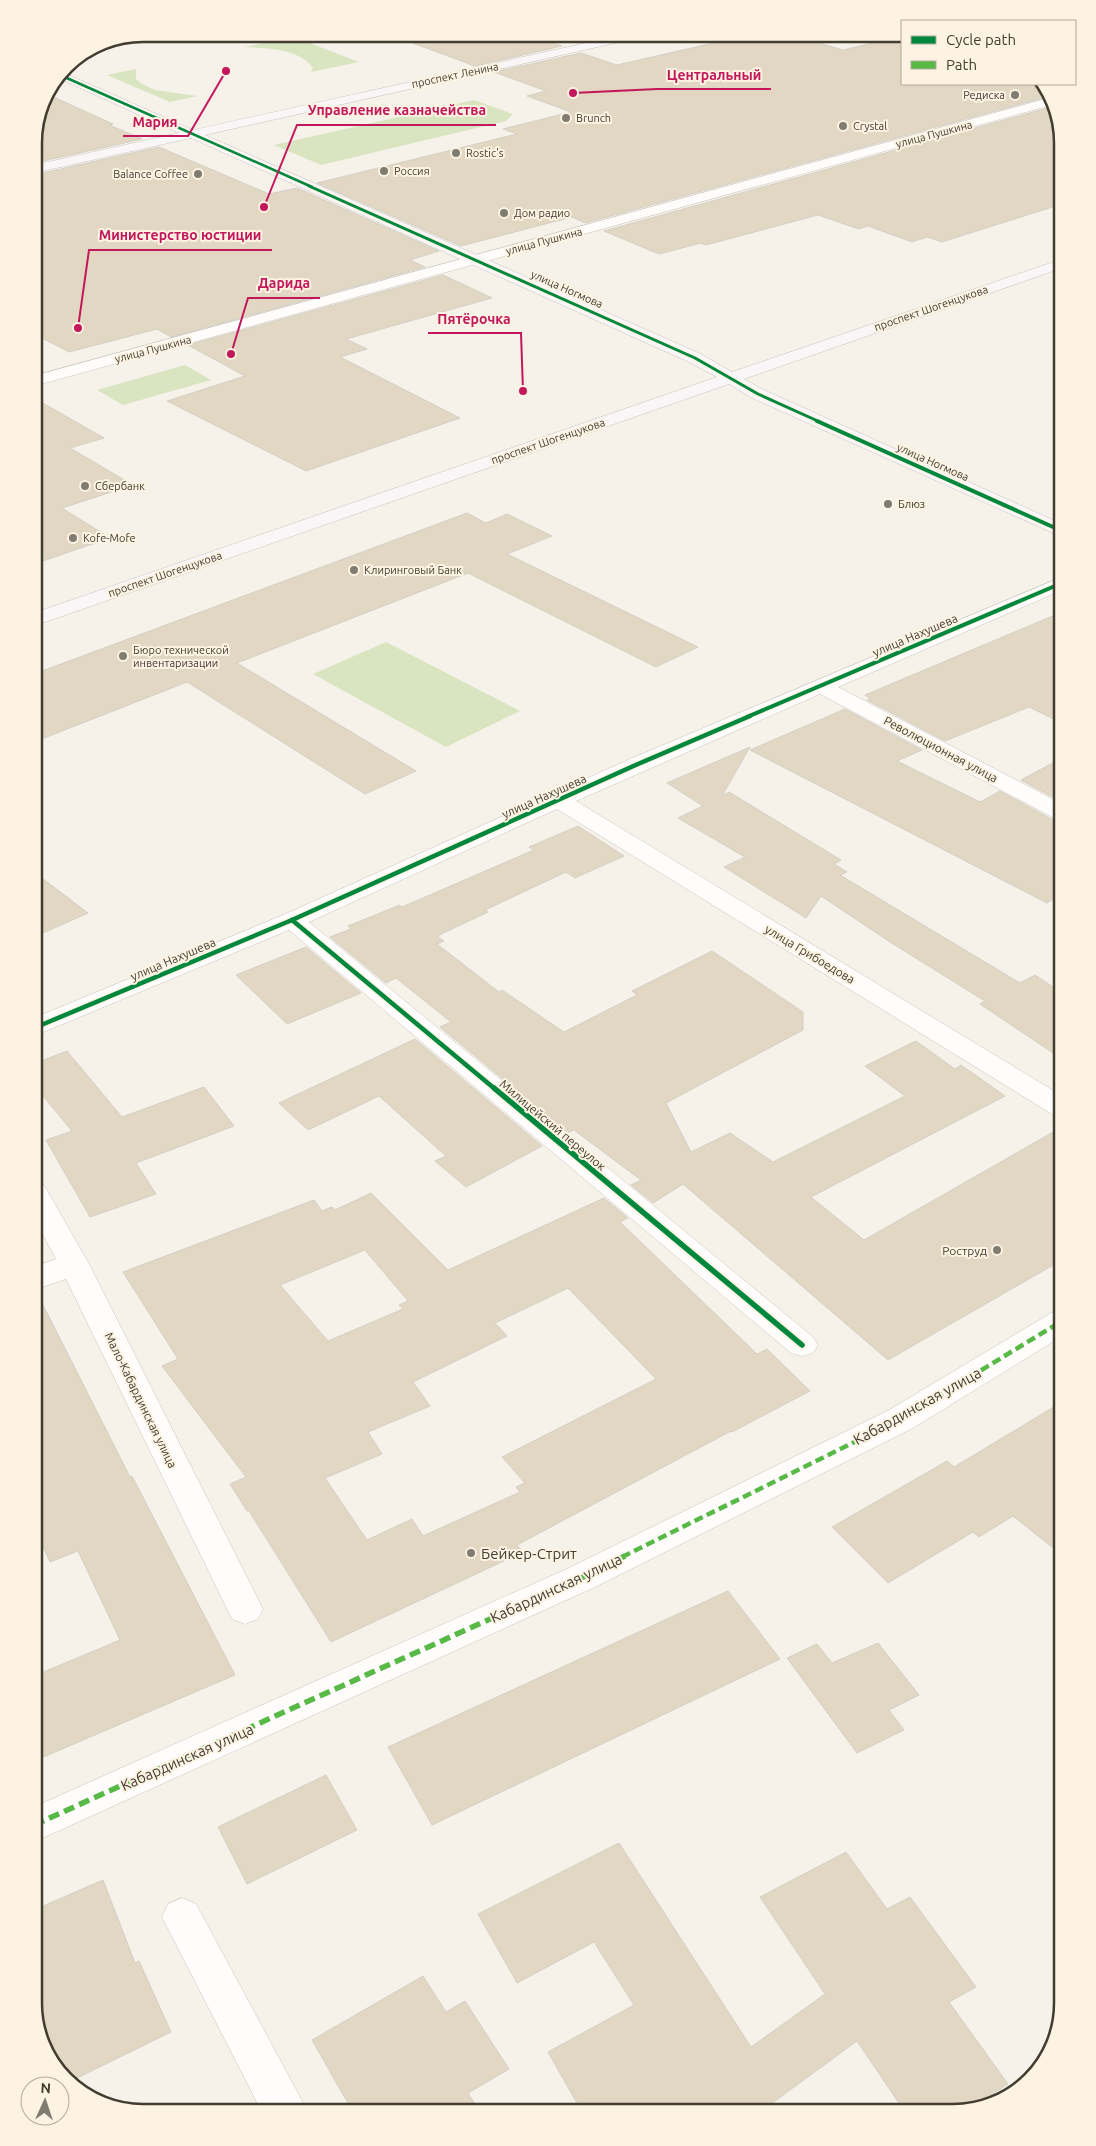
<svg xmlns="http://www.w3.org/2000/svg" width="1096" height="2146" font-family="Ubuntu,sans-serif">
	<rect width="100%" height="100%" fill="#f6f2e9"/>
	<!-- green -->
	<g fill="#d9e4c1">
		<path d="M 294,37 L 359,62 L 311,72 L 313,68 C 299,48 266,48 244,47 Z"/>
		<path d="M 136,69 L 136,79 L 142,84 L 155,90 L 197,96 L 170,102 L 107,75 Z"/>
		<path d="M 474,100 L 513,114 L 506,121 L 321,165 L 274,145 Z"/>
		<path d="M 185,365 L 211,380 L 123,405 L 97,390 Z"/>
		<path d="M 386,642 L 520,711 L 446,747 L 313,674 Z"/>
	</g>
	<!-- building -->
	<g fill="#e1d7c3" stroke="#d4cfc6" fill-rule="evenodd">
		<path d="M 400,34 L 525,34 L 562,46 L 475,66 L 399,38 Z"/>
		<path d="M 753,34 L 788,34 L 843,50 L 902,36 L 902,84 L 1040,84 L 1050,96 L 585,223 L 572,217 L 461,246 L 317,183 L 517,134 L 503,129 L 571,112 L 527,96 L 546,91 L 494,72 L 581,53 L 617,65 Z"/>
		<path d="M 47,94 L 113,124 L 109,125 L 142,139 L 34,163 L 34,137 L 42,101 Z"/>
		<path d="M 1055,106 L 1062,144 L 1062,204 L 942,242 L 927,237 L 912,242 L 868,226 L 859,229 L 818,215 L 706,245 L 701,243 L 659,254 L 604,231 Z"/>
		<path d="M 159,147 L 269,194 L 297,188 L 439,251 L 410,260 L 425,267 L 171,337 L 157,329 L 69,352 L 34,334 L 34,175 Z"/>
		<path d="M 443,275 L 492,298 L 346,339 L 367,349 L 340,357 L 460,418 L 306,471 L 167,401 L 245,376 L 188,345 Z"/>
		<path d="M 34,398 L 104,438 L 70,448 L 133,485 L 62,508 L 110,538 L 34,564 Z"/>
		<path d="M 467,513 L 486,523 L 507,514 L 552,536 L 507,554 L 698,647 L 656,667 L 468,573 L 237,663 L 416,771 L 365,794 L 187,682 L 34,742 L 34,674 Z"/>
		<path d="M 1062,612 L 1062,723 L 1029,707 L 945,741 L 867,700 L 871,699 L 865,695 Z"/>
		<path d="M 845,709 L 922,750 L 897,761 L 980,802 L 1000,791 L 1053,820 L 1062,822 L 1062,894 L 1047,903 L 750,750 Z"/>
		<path d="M 750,747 L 722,796 L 729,792 L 841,860 L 834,864 L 847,872 L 840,875 L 1020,983 L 1035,975 L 1062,993 L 1062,1059 L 980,1004 L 985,1001 L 890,942 L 821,896 L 806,918 L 724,867 L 745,857 L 678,818 L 703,806 L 667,783 Z"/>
		<path d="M 1062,758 L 1062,802 L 1021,780 Z"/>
		<path d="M 578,826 L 624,856 L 575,878 L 566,872 L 485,910 L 488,912 L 437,936 L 444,941 L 437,944 L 499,992 L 502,990 L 564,1032 L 637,995 L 632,991 L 712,951 L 803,1012 L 803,1030 L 666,1103 L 691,1152 L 730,1133 L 773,1162 L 905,1096 L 865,1066 L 916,1041 L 955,1069 L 961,1065 L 1005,1096 L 811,1197 L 864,1240 L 1062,1127 L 1062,1260 L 888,1360 L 683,1184 L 653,1203 L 631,1185 L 641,1180 L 574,1130 L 568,1133 L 440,1027 L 451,1022 L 396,978 L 386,983 L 330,937 L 351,929 L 348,926 L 400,905 L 402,907 L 534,850 L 529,847 Z"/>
		<path d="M 34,872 L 88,913 L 34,937 Z"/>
		<path d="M 306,947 L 361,993 L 287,1024 L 236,975 Z"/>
		<path d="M 415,1039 L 542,1146 L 466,1187 L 435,1161 L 446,1156 L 379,1096 L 308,1130 L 279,1103 Z"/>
		<path d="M 67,1051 L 122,1117 L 204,1087 L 234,1126 L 136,1163 L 156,1194 L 90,1217 L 46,1140 L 72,1131 L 34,1085 L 34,1064 Z"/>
		<path d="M 371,1193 L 448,1270 L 604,1198 L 628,1218 L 620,1222 L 757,1354 L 767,1349 L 810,1391 L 732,1432 L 731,1431 L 517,1545 L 523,1552 L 331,1642 L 249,1511 L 247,1511 L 230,1484 L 246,1477 L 162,1366 L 178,1359 L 123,1272 L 314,1200 L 322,1211 L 332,1207 L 335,1210 ZM 365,1250 L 408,1301 L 399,1305 L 403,1309 L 328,1341 L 280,1285 ZM 568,1288 L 656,1379 L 502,1457 L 525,1483 L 516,1487 L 520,1492 L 423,1536 L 412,1519 L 367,1540 L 325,1478 L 382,1454 L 368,1432 L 430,1406 L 413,1382 L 507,1336 L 495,1323 Z"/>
		<path d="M 36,1291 L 130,1477 L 132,1476 L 235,1675 L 34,1761 L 34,1676 L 120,1640 L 78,1551 L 50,1562 L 34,1527 L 34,1292 Z"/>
		<path d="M 1062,1402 L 1062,1555 L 1013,1516 L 979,1537 L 973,1532 L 888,1583 L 832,1527 L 947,1461 L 954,1467 Z"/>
		<path d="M 728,1591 L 780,1659 L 432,1825 L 388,1747 Z"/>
		<path d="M 878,1643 L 919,1695 L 889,1710 L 904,1730 L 857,1753 L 787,1658 L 817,1644 L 832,1663 Z"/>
		<path d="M 326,1775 L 357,1830 L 247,1884 L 218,1827 Z"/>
		<path d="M 619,1843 L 751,2047 L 825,1994 L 760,1897 L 846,1852 L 887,1909 L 910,1897 L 976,1987 L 949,2002 L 1008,2084 L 986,2098 L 991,2105 L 952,2112 L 905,2112 L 857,2041 L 760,2112 L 582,2112 L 548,2052 L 634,2005 L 594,1942 L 517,1983 L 478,1914 Z"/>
		<path d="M 103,1880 L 135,1963 L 139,1961 L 171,2032 L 71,2081 L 42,2044 L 34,2002 L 34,1910 Z"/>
		<path d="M 423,1976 L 446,2012 L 465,2001 L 509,2069 L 468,2093 L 480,2112 L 353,2112 L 312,2040 Z"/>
	</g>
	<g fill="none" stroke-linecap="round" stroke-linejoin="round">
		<defs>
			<g id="street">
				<path d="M 1049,98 L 1051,98 L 1055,104 L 34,386 L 34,376 Z"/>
				<path d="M 1062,577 L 1062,590 L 838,687 L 1062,804 L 1062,820 L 1054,818 L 820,694 L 576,801 L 1062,1096 L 1062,1117 L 1052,1114 L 557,809 L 309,922 L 813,1337 L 818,1345 L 813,1353 L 802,1356 L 791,1353 L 289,930 L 34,1036 L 34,1018 L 283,915 L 630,759 Z"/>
				<path d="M 34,1182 L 44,1185 L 89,1264 L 263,1609 L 258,1619 L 245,1624 L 232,1619 L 66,1279 L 34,1290 L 34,1267 L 56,1259 L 34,1218 Z"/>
				<path d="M 1062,1310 L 1062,1336 L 913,1428 L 593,1588 L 34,1842 L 34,1807 L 569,1568 L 889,1410 L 1051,1313 Z"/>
				<path d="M 182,1898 L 196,1904 L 300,2097 L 307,2112 L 262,2112 L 162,1917 L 168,1904 Z"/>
			</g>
			<path id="secondary" d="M 627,34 L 648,34 L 642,37 L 205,135 L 701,354 L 732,372 L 1062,259 L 1062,268 L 744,379 L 764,390 L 1062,524 L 1062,537 L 752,398 L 729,384 L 34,626 L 34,613 L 717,377 L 689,362 L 191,138 L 34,173 L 34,165 L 179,133 L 58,78 L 62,72 L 193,130 Z"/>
		</defs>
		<!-- street casing -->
		<use href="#street" stroke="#c8c4bb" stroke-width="1"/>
		<!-- secondary casing -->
		<use href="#secondary" stroke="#c8c4bb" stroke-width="1"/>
		<!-- street -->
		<use href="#street" fill="#fefdfc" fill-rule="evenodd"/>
		<!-- secondary -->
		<use href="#secondary" fill="#faf6f7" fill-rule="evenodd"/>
		<!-- quiet-far1 -->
		<path stroke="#58b947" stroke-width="4.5" stroke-dasharray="9 4.5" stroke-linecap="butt" d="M 622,1557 L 901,1419 L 1062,1321"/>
		<!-- quiet -->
		<path stroke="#58b947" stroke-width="5.5" stroke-dasharray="11 5.5" stroke-linecap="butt" d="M 34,1825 L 581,1578 L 625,1556"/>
		<defs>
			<path id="cycleway-far4" d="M 60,75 L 312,187"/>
			<path id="cycleway-far3" d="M 309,186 L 695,358 L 758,394 L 820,422"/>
			<g id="cycleway-far2">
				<path d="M 817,421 L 1062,531"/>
				<path d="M 747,717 L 1062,583"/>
			</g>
			<g id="cycleway-far1">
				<path d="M 292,920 L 495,1089"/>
				<path d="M 34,1028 L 292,920 L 638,764 L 750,716"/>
			</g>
			<path id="cycleway" d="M 494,1088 L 802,1345"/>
		</defs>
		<!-- cycleway-far4 casing -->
		<use href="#cycleway-far4" stroke="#fcf3e3" stroke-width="4"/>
		<!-- cycleway-far3 casing -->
		<use href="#cycleway-far3" stroke="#fcf3e3" stroke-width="5"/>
		<!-- cycleway-far2 casing -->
		<use href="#cycleway-far2" stroke="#fcf3e3" stroke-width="6"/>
		<!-- cycleway-far1 casing -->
		<use href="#cycleway-far1" stroke="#fcf3e3" stroke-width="7"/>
		<!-- cycleway casing -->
		<use href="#cycleway" stroke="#fcf3e3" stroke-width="9"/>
		<!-- cycleway-far4 -->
		<use href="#cycleway-far4" stroke="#00873e" stroke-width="2.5"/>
		<!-- cycleway-far3 -->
		<use href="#cycleway-far3" stroke="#00873e" stroke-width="3"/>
		<!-- cycleway-far2 -->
		<use href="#cycleway-far2" stroke="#00873e" stroke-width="4"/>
		<!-- cycleway-far1 -->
		<use href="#cycleway-far1" stroke="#00873e" stroke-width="4.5"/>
		<!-- cycleway -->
		<use href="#cycleway" stroke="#00873e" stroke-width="5.5"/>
	</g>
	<!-- markers -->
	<g fill="#817c71" stroke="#fcf3e3" stroke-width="2">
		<circle cx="1015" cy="95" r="5"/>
		<circle cx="566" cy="118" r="5"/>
		<circle cx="843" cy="126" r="5"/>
		<circle cx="456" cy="153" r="5"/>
		<circle cx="384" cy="171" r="5"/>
		<circle cx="198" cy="174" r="5"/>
		<circle cx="504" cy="213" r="5"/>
		<circle cx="85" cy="486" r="5"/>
		<circle cx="888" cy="504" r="5"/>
		<circle cx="73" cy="538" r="5"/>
		<circle cx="354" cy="570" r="5"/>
		<circle cx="123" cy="656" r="5"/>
		<circle cx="997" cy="1250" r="5"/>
		<circle cx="471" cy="1553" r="5"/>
	</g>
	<g text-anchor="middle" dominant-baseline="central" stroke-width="4" stroke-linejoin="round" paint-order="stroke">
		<!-- far-street labels -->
		<g font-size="11" fill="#423c31" stroke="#fcf3e3">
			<text transform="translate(455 75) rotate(-12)">проспект Ленина</text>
			<text transform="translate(934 134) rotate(-15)">улица Пушкина</text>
			<text transform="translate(544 241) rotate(-15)">улица Пушкина</text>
			<text transform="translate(567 289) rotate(24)">улица Ногмова</text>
			<text transform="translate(931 308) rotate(-19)">проспект Шогенцукова</text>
			<text transform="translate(153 349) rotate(-15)">улица Пушкина</text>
			<text transform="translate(548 441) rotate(-19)">проспект Шогенцукова</text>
			<text transform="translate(933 462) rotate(24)">улица Ногмова</text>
			<text transform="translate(165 574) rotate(-19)">проспект Шогенцукова</text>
		</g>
		<!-- far-poi labels -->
		<g font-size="11" fill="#423c31" stroke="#fcf3e3" text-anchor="start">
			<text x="1005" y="95" text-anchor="end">Редиска</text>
			<text x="576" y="118">Brunch</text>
			<text x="853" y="126">Crystal</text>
			<text x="466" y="153">Rostic's</text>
			<text x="394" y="171">Россия</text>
			<text x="188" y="174" text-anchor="end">Balance Coffee</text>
			<text x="514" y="213">Дом радио</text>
			<text x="95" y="486">Сбербанк</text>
			<text x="898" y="504">Блюз</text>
			<text x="83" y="538">Kofe-Mofe</text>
			<text x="364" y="570">Клиринговый Банк</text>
			<text x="133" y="650">Бюро технической<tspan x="133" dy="13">инвентаризации</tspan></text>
		</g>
		<!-- street labels -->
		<g font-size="12" fill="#423c31" stroke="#fcf3e3">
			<text transform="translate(915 635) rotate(-23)">улица Нахушева</text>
			<text transform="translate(941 749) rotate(28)">Революционная улица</text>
			<text transform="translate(544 796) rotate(-24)">улица Нахушева</text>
			<text transform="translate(810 954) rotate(31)">улица Грибоедова</text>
			<text transform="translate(173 959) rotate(-23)">улица Нахушева</text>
			<text transform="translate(553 1125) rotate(40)">Милицейский переулок</text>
			<text transform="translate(141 1400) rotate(64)">Мало-Кабардинская улица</text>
		</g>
		<!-- poi labels -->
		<g font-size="12" fill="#423c31" stroke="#fcf3e3" text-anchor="end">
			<text x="987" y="1250">Роструд</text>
		</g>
		<!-- near-street labels -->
		<g font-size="15" fill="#423c31" stroke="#fcf3e3">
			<text transform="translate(917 1406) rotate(-29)">Кабардинская улица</text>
			<text transform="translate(556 1588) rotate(-25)">Кабардинская улица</text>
			<text transform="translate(187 1757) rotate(-24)">Кабардинская улица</text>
		</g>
		<!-- near-poi labels -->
		<g font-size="15" fill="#423c31" stroke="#fcf3e3" text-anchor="start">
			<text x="481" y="1553">Бейкер-Стрит</text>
		</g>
	</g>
	<!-- crop -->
	<path d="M0 0H1096V2146H0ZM143 42H953A101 101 0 0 1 1054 143V2003A101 101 0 0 1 953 2104H143A101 101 0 0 1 42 2003V143A101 101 0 0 1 143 42Z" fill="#fcf3e3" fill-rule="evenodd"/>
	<path fill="none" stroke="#423c31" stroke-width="2.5" d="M143 42H953A101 101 0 0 1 1054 143V2003A101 101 0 0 1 953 2104H143A101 101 0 0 1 42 2003V143A101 101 0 0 1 143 42Z"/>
	<!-- callouts -->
	<path fill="none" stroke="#c2185b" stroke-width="2" d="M573 93L657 89H771M264 207L297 125H496M226 71L188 136H123M78 328L89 250H272M231 354L248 298H320M523 391L521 333H428"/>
	<g fill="#c2185b" stroke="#fcf3e3" stroke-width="2">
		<circle cx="573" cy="93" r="5"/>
		<circle cx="264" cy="207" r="5"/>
		<circle cx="226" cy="71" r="5"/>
		<circle cx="78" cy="328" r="5"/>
		<circle cx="231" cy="354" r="5"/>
		<circle cx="523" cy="391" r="5"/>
	</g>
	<g font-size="14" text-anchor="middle" font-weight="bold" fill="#c2185b" stroke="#fcf3e3" stroke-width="4" stroke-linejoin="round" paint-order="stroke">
		<text x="714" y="80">Центральный</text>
		<text x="397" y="115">Управление казначейства</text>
		<text x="155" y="127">Мария</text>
		<text x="180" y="240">Министерство юстиции</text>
		<text x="284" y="288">Дарида</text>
		<text x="474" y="324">Пятёрочка</text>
	</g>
	<!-- legend -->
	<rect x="901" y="20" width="175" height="65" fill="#fcf3e3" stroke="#b2aa9c"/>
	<rect x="911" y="36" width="25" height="8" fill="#00873e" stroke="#b2aa9c"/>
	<text x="946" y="45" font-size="15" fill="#423c31">Cycle path</text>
	<rect x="911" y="61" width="25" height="8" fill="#58b947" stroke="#b2aa9c"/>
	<text x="946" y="70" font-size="15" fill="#423c31">Path</text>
	<!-- north arrow -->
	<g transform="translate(45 2101) rotate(3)"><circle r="24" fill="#fcf3e3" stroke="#b2aa9c"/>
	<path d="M0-4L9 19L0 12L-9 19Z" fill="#817c71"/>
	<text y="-8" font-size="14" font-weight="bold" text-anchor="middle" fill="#423c31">N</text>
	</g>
</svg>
